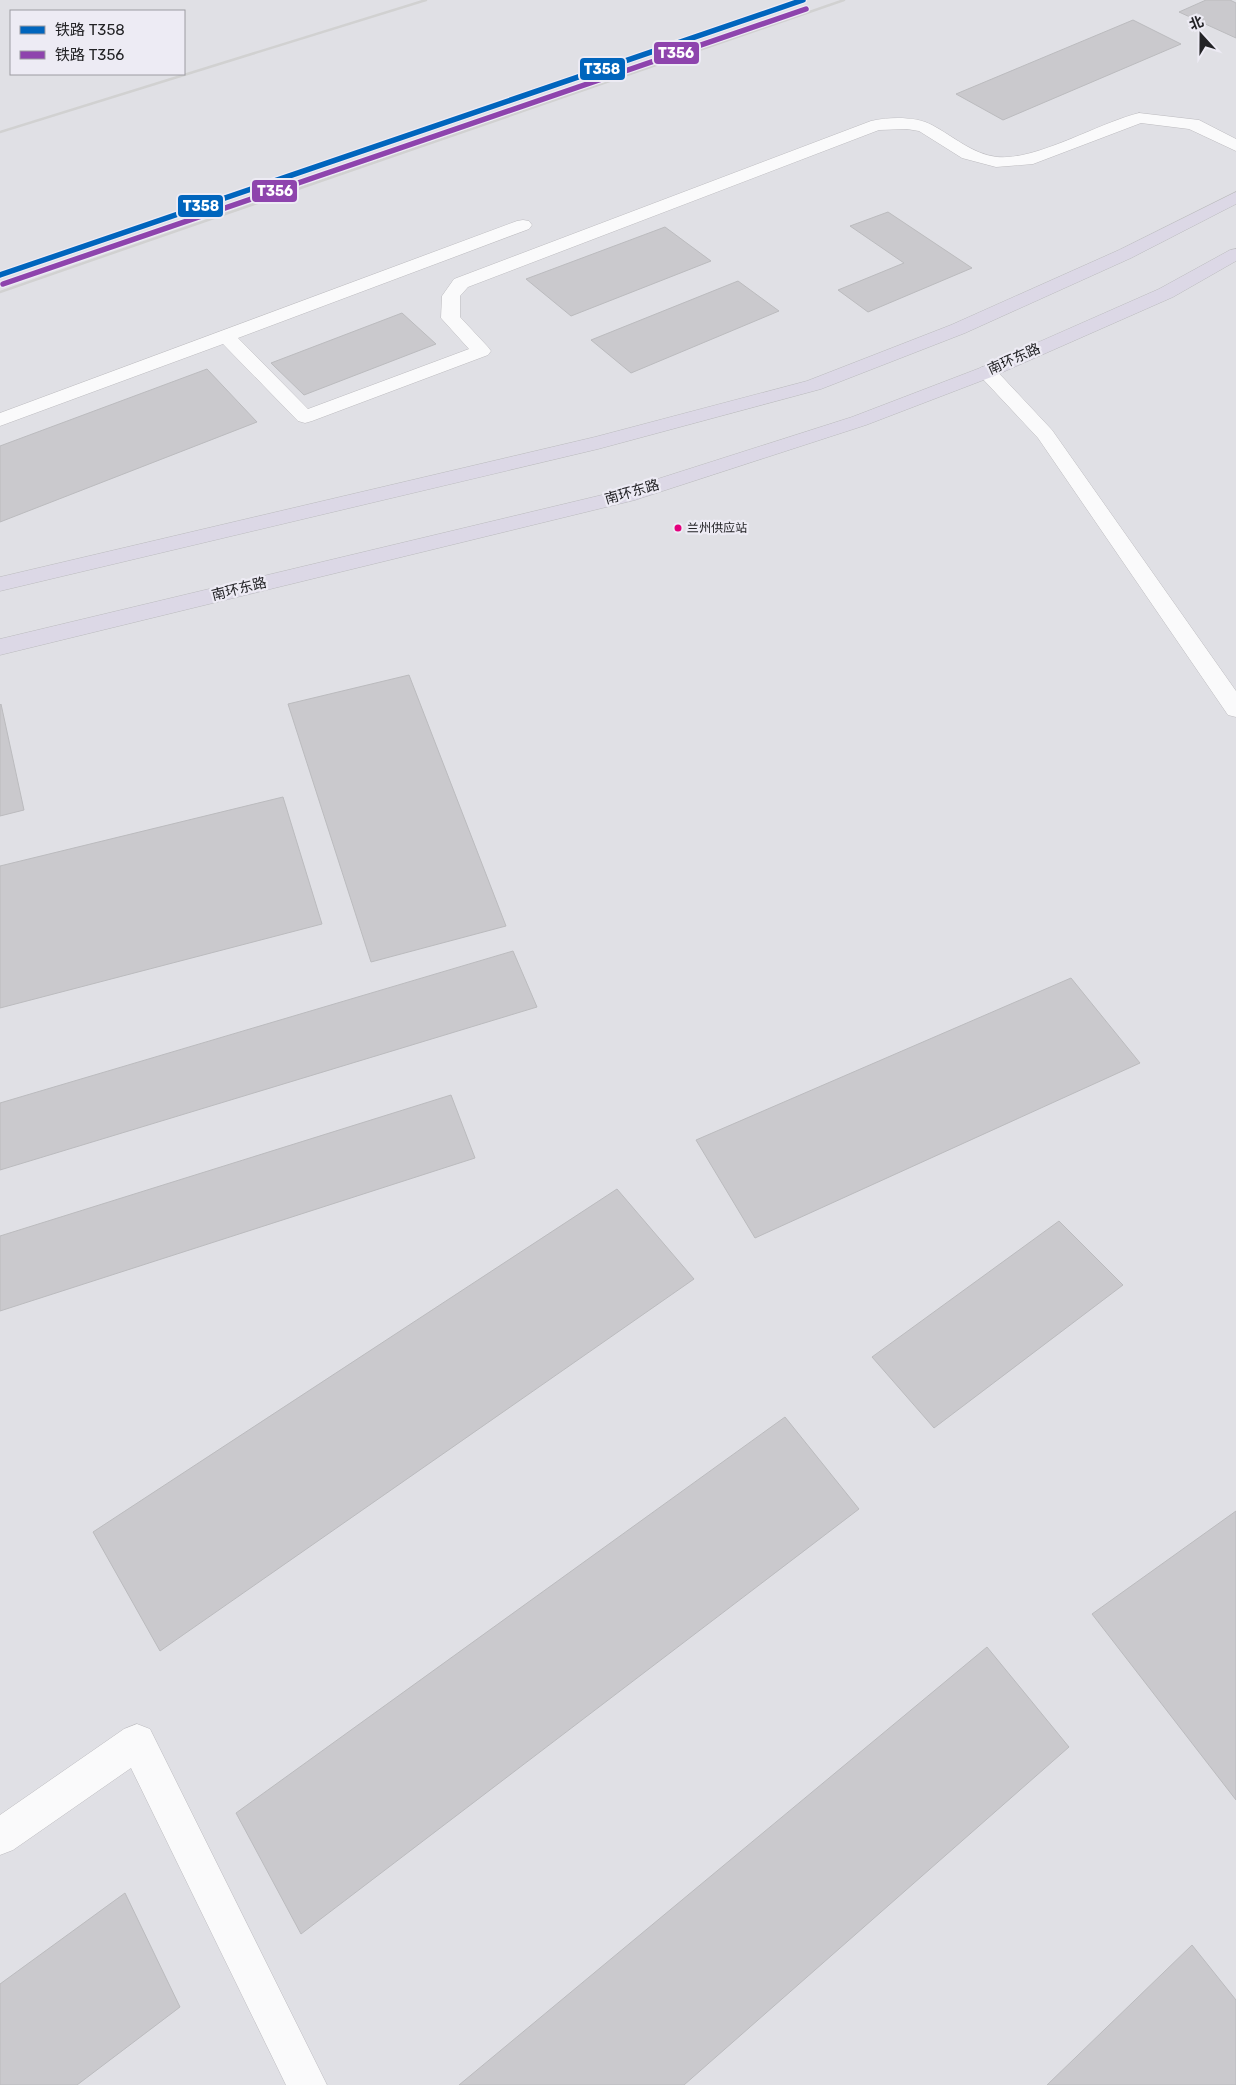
<svg xmlns="http://www.w3.org/2000/svg" width="1236" height="2085" font-family="Rubik,'Noto Sans SC',sans-serif">
	<rect width="100%" height="100%" fill="#e0e0e5"/>
	<!-- building -->
	<g fill="#cac9cd" stroke="#bbbbbe">
		<path d="M 1206,0 L 1230,0 L 1236,3 L 1236,38 L 1179,12 Z"/>
		<path d="M 1133,20 L 1181,44 L 1003,120 L 956,94 Z"/>
		<path d="M 888,212 L 972,268 L 868,312 L 838,290 L 904,263 L 850,226 Z"/>
		<path d="M 665,227 L 711,261 L 571,316 L 526,279 Z"/>
		<path d="M 738,281 L 779,311 L 631,373 L 591,340 Z"/>
		<path d="M 402,313 L 436,344 L 304,395 L 271,363 Z"/>
		<path d="M 207,369 L 257,422 L 0,522 L 0,446 Z"/>
		<path d="M 409,675 L 506,926 L 371,962 L 288,704 Z"/>
		<path d="M 1,704 L 24,810 L 0,816 L 0,705 Z"/>
		<path d="M 283,797 L 322,924 L 0,1008 L 0,866 Z"/>
		<path d="M 513,951 L 537,1007 L 0,1170 L 0,1103 Z"/>
		<path d="M 1071,978 L 1140,1063 L 755,1238 L 696,1140 Z"/>
		<path d="M 451,1095 L 475,1158 L 0,1311 L 0,1236 Z"/>
		<path d="M 617,1189 L 694,1279 L 160,1651 L 93,1532 Z"/>
		<path d="M 1059,1221 L 1123,1285 L 934,1428 L 872,1357 Z"/>
		<path d="M 785,1417 L 859,1509 L 301,1934 L 236,1813 Z"/>
		<path d="M 1236,1511 L 1236,1800 L 1092,1614 Z"/>
		<path d="M 987,1647 L 1069,1747 L 684,2085 L 459,2085 Z"/>
		<path d="M 125,1893 L 180,2007 L 77,2085 L 0,2085 L 0,1984 Z"/>
		<path d="M 1192,1945 L 1236,2000 L 1236,2085 L 1047,2085 Z"/>
	</g>
	<g fill="none" stroke-linecap="round" stroke-linejoin="round">
		<defs>
			<g id="lane">
				<path d="M 1139,113 L 1199,120 L 1236,139 L 1236,151 L 1189,129 L 1141,123 L 1033,164 L 996,167 L 962,158 L 919,131 L 907,129 L 879,130 L 468,287 L 460,296 L 460,317 L 488,347 L 491,351 L 488,355 L 312,421 L 305,423 L 298,421 L 223,344 L 0,426 L 0,413 L 517,221 L 523,220 L 529,221 L 532,225 L 529,229 L 238,338 L 308,409 L 469,349 L 441,318 L 442,296 L 454,279 L 871,121 C 888,117 916,116 932,125 C 953,136 972,154 997,157 C 1036,161 1098,123 1139,113 Z"/>
				<path d="M 987,366 L 994,368 L 1052,430 L 1236,691 L 1236,717 L 1228,715 L 1038,438 L 980,376 L 977,372 L 980,368 Z"/>
			</g>
			<path id="street" d="M 137,1724 L 150,1729 L 327,2085 L 286,2085 L 131,1768 L 13,1850 L 0,1855 L 0,1815 L 124,1729 Z"/>
			<g id="highway">
				<path d="M 1236,192 L 1236,204 L 1131,258 L 965,333 L 821,389 L 598,449 L 0,591 L 0,577 L 595,437 L 807,381 L 951,325 L 1119,250 Z"/>
				<path d="M 1236,249 L 1236,261 L 1173,297 L 994,376 L 866,425 L 635,500 L 0,655 L 0,639 L 623,490 L 852,417 L 980,368 L 1159,289 L 1230,250 Z"/>
			</g>
		</defs>
		<!-- lane casing -->
		<use href="#lane" stroke="#bcbbbf" stroke-width="1"/>
		<!-- street casing -->
		<use href="#street" stroke="#bcbbbf" stroke-width="1"/>
		<!-- highway casing -->
		<use href="#highway" stroke="#bbbbbe" stroke-width="1"/>
		<!-- lane -->
		<use href="#lane" fill="#fafafb" fill-rule="evenodd"/>
		<!-- street -->
		<use href="#street" fill="#fafafb" fill-rule="evenodd"/>
		<!-- highway -->
		<use href="#highway" fill="#dcd8e6" fill-rule="evenodd"/>
		<!-- rail -->
		<g stroke="#d1d1d1" stroke-width="2.5">
			<path d="M 0,132 L 426,0"/>
			<path d="M 0,292 L 844,0"/>
		</g>
		<defs>
			<path id="rail-1" d="M 0,275 L 803,0"/>
			<path id="rail-2" d="M 3,284 L 806,9"/>
		</defs>
		<!-- rail-1 casing -->
		<use href="#rail-1" stroke="#edebf4" stroke-width="8"/>
		<!-- rail-2 casing -->
		<use href="#rail-2" stroke="#edebf4" stroke-width="8"/>
		<!-- rail-1 -->
		<use href="#rail-1" stroke="#0065bd" stroke-width="5.5"/>
		<!-- rail-2 -->
		<use href="#rail-2" stroke="#8e44ad" stroke-width="5.5"/>
	</g>
	<!-- markers -->
	<circle fill="#e5007d" stroke="#edebf4" stroke-width="2" cx="678" cy="528" r="4.5"/>
	<g text-anchor="middle" dominant-baseline="central" stroke-width="4.5" stroke-linejoin="round" paint-order="stroke">
		<!-- far-bus labels -->
		<g font-size="12" fill="#232326" stroke="#edebf4" text-anchor="start">
			<text x="687" y="528">兰州供应站</text>
		</g>
		<!-- far-street labels -->
		<g font-size="14" fill="#232326" stroke="#edebf4">
			<text transform="translate(1014 359) rotate(-24)">南环东路</text>
			<text transform="translate(632 492) rotate(-16)">南环东路</text>
			<text transform="translate(239 589) rotate(-14)">南环东路</text>
		</g>
	</g>
	<g stroke="#edebf4" stroke-width="2">
		<rect x="653" y="41" width="47" height="24" rx="5" fill="#8e44ad"/>
		<rect x="579" y="57" width="47" height="24" rx="5" fill="#0065bd"/>
		<rect x="251" y="179" width="47" height="24" rx="5" fill="#8e44ad"/>
		<rect x="177" y="194" width="47" height="24" rx="5" fill="#0065bd"/>
	</g>
	<g font-size="14" text-anchor="middle" font-weight="bold" fill="#fff">
		<text x="676" y="58">T356</text>
		<text x="602" y="74">T358</text>
		<text x="275" y="196">T356</text>
		<text x="201" y="211">T358</text>
	</g>
	<!-- legend -->
	<rect x="10" y="10" width="175" height="65" fill="#edebf4" stroke="#9c9ba2"/>
	<rect x="20" y="26" width="25" height="8" fill="#0065bd" stroke="#9c9ba2"/>
	<text x="55" y="35" font-size="15" fill="#232326">铁路 T358</text>
	<rect x="20" y="51" width="25" height="8" fill="#8e44ad" stroke="#9c9ba2"/>
	<text x="55" y="60" font-size="15" fill="#232326">铁路 T356</text>
	<!-- north arrow -->
	<g transform="translate(1201 35) rotate(339)" stroke="#edebf4" stroke-width="4" paint-order="stroke">
	<path d="M0-4L9 19L0 12L-9 19Z" fill="#232326"/>
	<text y="-8" font-size="14" font-weight="bold" text-anchor="middle" fill="#232326">北</text>
	</g>
</svg>
